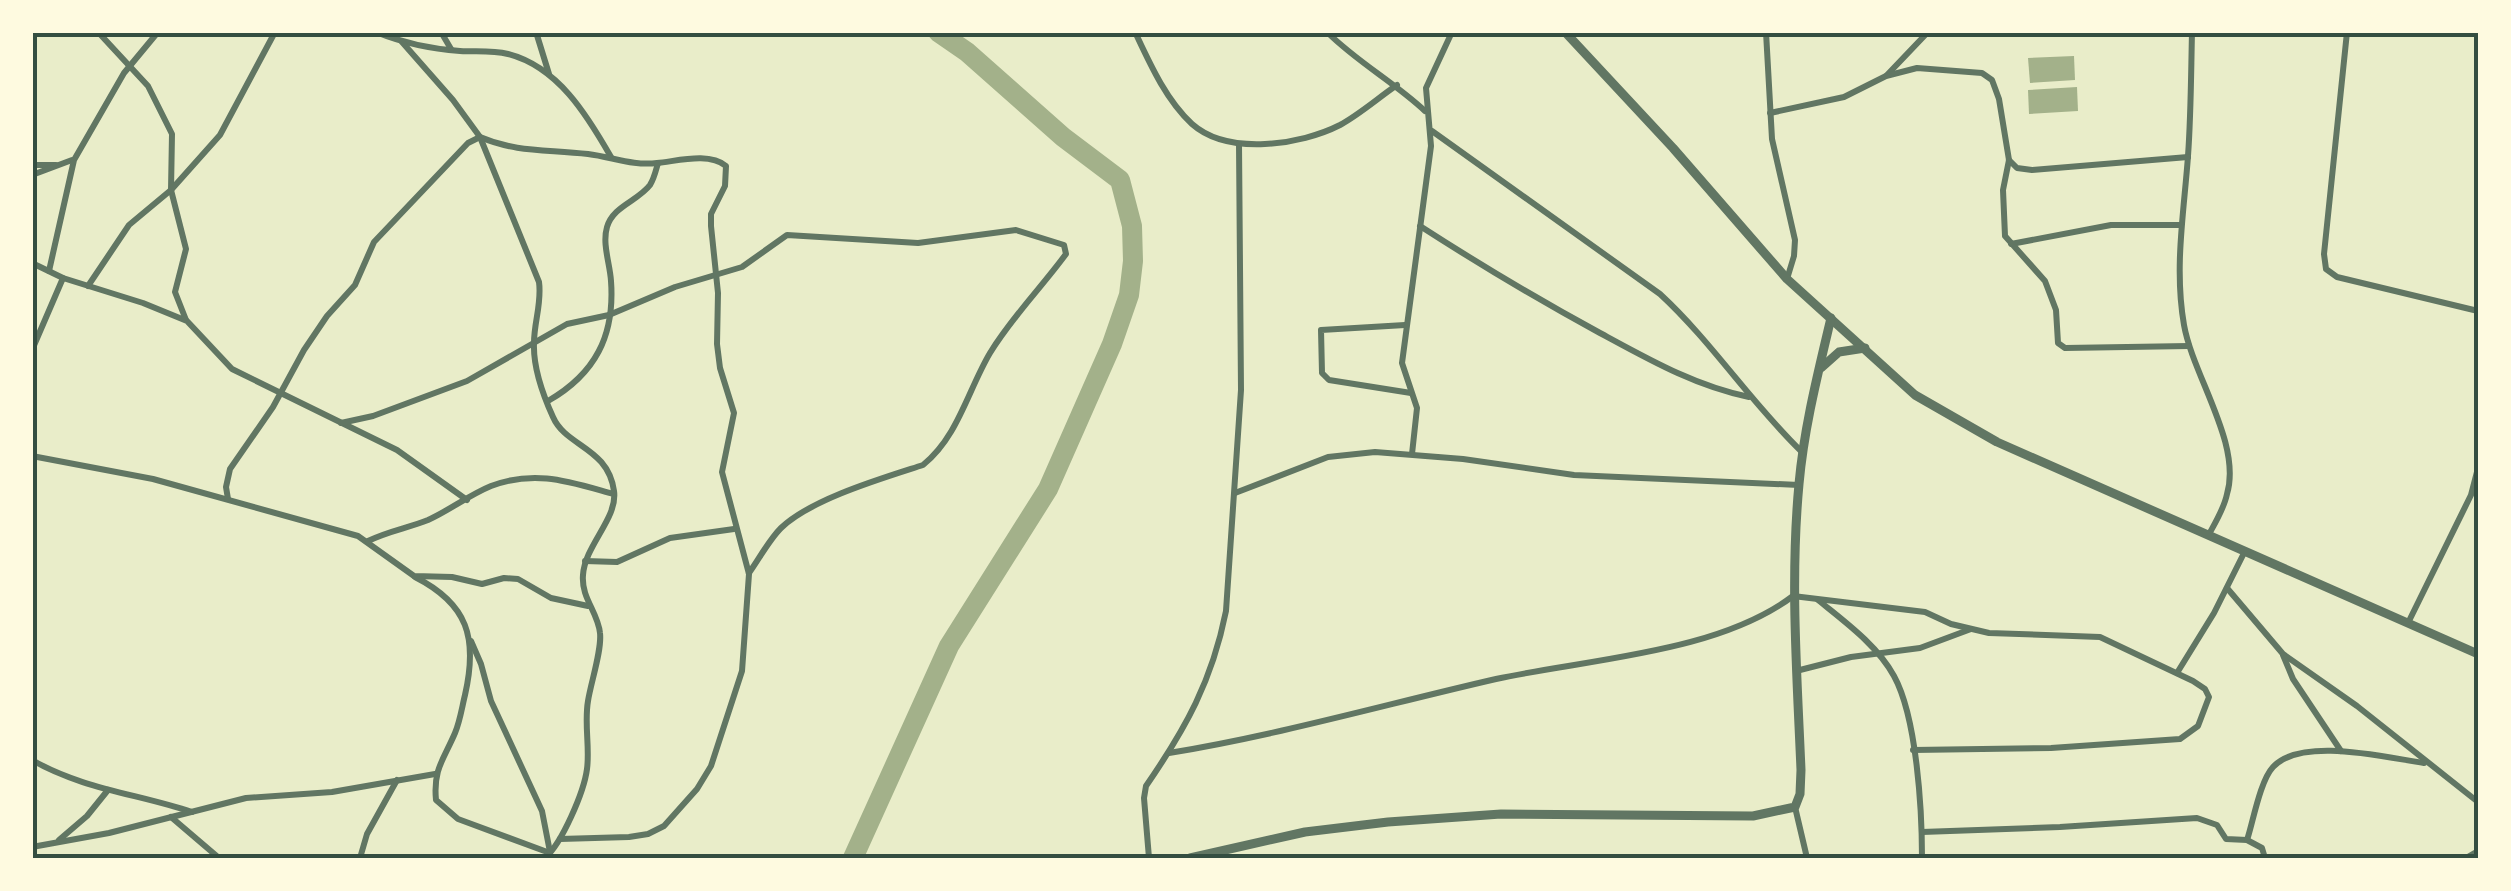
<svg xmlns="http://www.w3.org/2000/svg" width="2511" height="891" font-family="'Alegreya Sans',sans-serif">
	<rect width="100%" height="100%" fill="#e9edc9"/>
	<!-- water -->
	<g fill="#a3b18a">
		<path d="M 2074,56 L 2075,80 L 2030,83 L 2028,58 Z"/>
		<path d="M 2077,87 L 2078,111 L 2029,114 L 2028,90 Z"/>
	</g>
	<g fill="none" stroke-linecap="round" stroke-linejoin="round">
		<!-- river -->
		<path stroke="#a3b18a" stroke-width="20" d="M 853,858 L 949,646 L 1048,489 L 1112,344 L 1129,295 L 1133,261 L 1132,226 L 1120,180 L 1063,137 L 967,52 L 938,32"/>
		<!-- minor -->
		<g stroke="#617663" stroke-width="6">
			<path d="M 98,32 L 148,86 L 172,134 L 171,190 L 186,249 L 175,292 L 186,320"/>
			<path d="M 376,32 C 403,43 432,49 460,51 C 476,52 492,50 508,54 C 558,67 587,115 611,157"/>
			<path d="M 441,32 L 451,49"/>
			<path d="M 536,32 L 549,74"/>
			<path d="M 1135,32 C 1150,64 1166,100 1192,124 C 1228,156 1301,145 1340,125 C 1360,114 1378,98 1397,85"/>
			<path d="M 1327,32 C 1357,62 1394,82 1425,111"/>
			<path d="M 1766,32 L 1772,139 L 1795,240 L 1794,256 L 1787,279"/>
			<path d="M 2192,32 C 2191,74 2191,115 2188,156 C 2184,212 2174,268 2184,325 C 2193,376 2242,444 2227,494 C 2224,509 2215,523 2208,536"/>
			<path d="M 2347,32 L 2324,254 L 2326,269 L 2337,277 L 2478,311"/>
			<path d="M 402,42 L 453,100 L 480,137 L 539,282 C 542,303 534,322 534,343 C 533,367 543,395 553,417 C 566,447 608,447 614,491 C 618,518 585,545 583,575 C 581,598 598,612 600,633 C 602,650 591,682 588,701 C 584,724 590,747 587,769 C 584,792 562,843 545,858"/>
			<path d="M 1887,75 L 1928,32"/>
			<path d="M 1770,113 L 1844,97 L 1886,76 L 1917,68 L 1982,73 L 1992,80 L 1999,99 L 2009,160 L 2003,190 L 2005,236 L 2045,281 L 2056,310 L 2058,343 L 2065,348 L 2189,346"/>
			<path d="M 1432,131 L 1660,294 C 1712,342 1751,403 1802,452"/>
			<path d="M 2009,160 L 2017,168 L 2032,170 L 2188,157"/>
			<path d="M 32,165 L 56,165"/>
			<path d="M 32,175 L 72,160"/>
			<path d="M 1420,226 C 1479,264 1539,300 1600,333 C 1648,359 1695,386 1749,397"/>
			<path d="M 2011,244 L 2111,225 L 2181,225"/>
			<path d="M 32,263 L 63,278 L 143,303 L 187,321 L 232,369 L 397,450 L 467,500"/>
			<path d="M 49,271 L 74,160 L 124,73 L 158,32"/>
			<path d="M 88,286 L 129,225 L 171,190 L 220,135 L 275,32"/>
			<path d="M 1405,325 L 1321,330 L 1322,373 L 1329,380 L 1411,393"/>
			<path d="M 32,350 L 63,278"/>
			<path d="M 548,401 C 595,374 615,336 611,281 C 610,264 602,244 607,227 C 613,206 638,201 650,185 C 654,179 656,170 658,163"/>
			<path d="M 341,423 L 373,416 L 467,381 L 567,324 L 609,315 L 675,287 L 742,267 L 787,235 L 918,243 L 1016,230 L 1064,245 L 1066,254 C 1041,288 1012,317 990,353 C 968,390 958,437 923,465 C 883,478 811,499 781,528 C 769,540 759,559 749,573"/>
			<path d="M 1412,454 L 1417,408 L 1402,363 L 1431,146 L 1426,88 L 1452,32"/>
			<path d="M 32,456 L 153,479 L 358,536 L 414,576 L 452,577 L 482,584 L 504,578 L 518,579 L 551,598 L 588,606"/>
			<path d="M 1235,493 L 1328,457 L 1375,452 L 1463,459 L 1574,475 L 1799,485"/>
			<path d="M 228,499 L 226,487 L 230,469 L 273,407 L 304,350 L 327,316 L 355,285 L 374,242 L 468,143 L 480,137 C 517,153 548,149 588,154 C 612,157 633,166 657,163 C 678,161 709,152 726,166 L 725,186 L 711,214 L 711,226 L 718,293 L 717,344 L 720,368 L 734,413 L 722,472 L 749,574 L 742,671 L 711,766 L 697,789 L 664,826 L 648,834 L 629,837 L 560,839"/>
			<path d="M 368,541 C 388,531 408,528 428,520 C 450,510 469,495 491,486 C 536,469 570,482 614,494"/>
			<path d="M 585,561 L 617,562 L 670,538 L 734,529"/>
			<path d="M 415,577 C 468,604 478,638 465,695 C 462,707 460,721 455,733 C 444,759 433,769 436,800 L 458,819 L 550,853"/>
			<path d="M 2227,588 L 2283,654 L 2357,706 L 2478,802"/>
			<path d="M 1818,600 C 1845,622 1877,645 1894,676 C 1917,718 1922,811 1922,858"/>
			<path d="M 2408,623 L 2471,495 L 2478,468"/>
			<path d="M 471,641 L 481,664 L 491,701 L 542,811 L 550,852"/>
			<path d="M 2283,655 L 2293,679 L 2341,751"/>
			<path d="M 1796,671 L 1851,657 L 1920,648 L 1971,629"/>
			<path d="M 2177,673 L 2214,613 L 2244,553"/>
			<path d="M 1169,753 C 1279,735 1387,704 1496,679 C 1588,659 1718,653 1793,596 L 1925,612 L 1951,624 L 1989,633 L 2100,637 L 2193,681 L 2205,689 L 2209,697 L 2198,726 L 2180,739 L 2051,748 L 1913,750"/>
			<path d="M 32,760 C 82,789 138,794 192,812"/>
			<path d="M 1795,807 L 1807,858"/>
			<path d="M 171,817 L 219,858"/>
			<path d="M 1922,832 L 2060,827 L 2197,818 L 2217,825 L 2226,839 L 2247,840 L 2262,848 L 2265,858"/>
			<path d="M 59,840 L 87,816 L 108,790"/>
			<path d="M 2247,840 C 2253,822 2260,781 2273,767 C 2302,736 2387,758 2424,763"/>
			<path d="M 32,847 L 109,833 L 246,798 L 332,792 L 435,774"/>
			<path d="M 360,858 L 367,834 L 397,780"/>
			<path d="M 1149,858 L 1144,798 L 1146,786 C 1186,728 1212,681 1226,611 L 1241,390 L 1239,144"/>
			<path d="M 2466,858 L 2478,851"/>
		</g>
		<!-- tertiary -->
		<g stroke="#617663" stroke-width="9">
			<path d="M 1565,32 L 1673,148 L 1787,279 L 1915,395 L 1997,442 L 2478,654"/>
			<path d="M 1821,368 L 1839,352 L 1865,348"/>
			<path d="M 1190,858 L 1305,832 L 1388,822 L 1501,814 L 1753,816 L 1795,807 L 1800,794 L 1801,770 C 1797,674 1790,580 1799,484 C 1804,428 1818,373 1831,318"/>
		</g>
	</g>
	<!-- border -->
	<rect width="2511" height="891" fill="none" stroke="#fefae0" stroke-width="70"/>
	<rect x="35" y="35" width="2441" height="821" fill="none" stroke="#344e41" stroke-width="4"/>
</svg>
